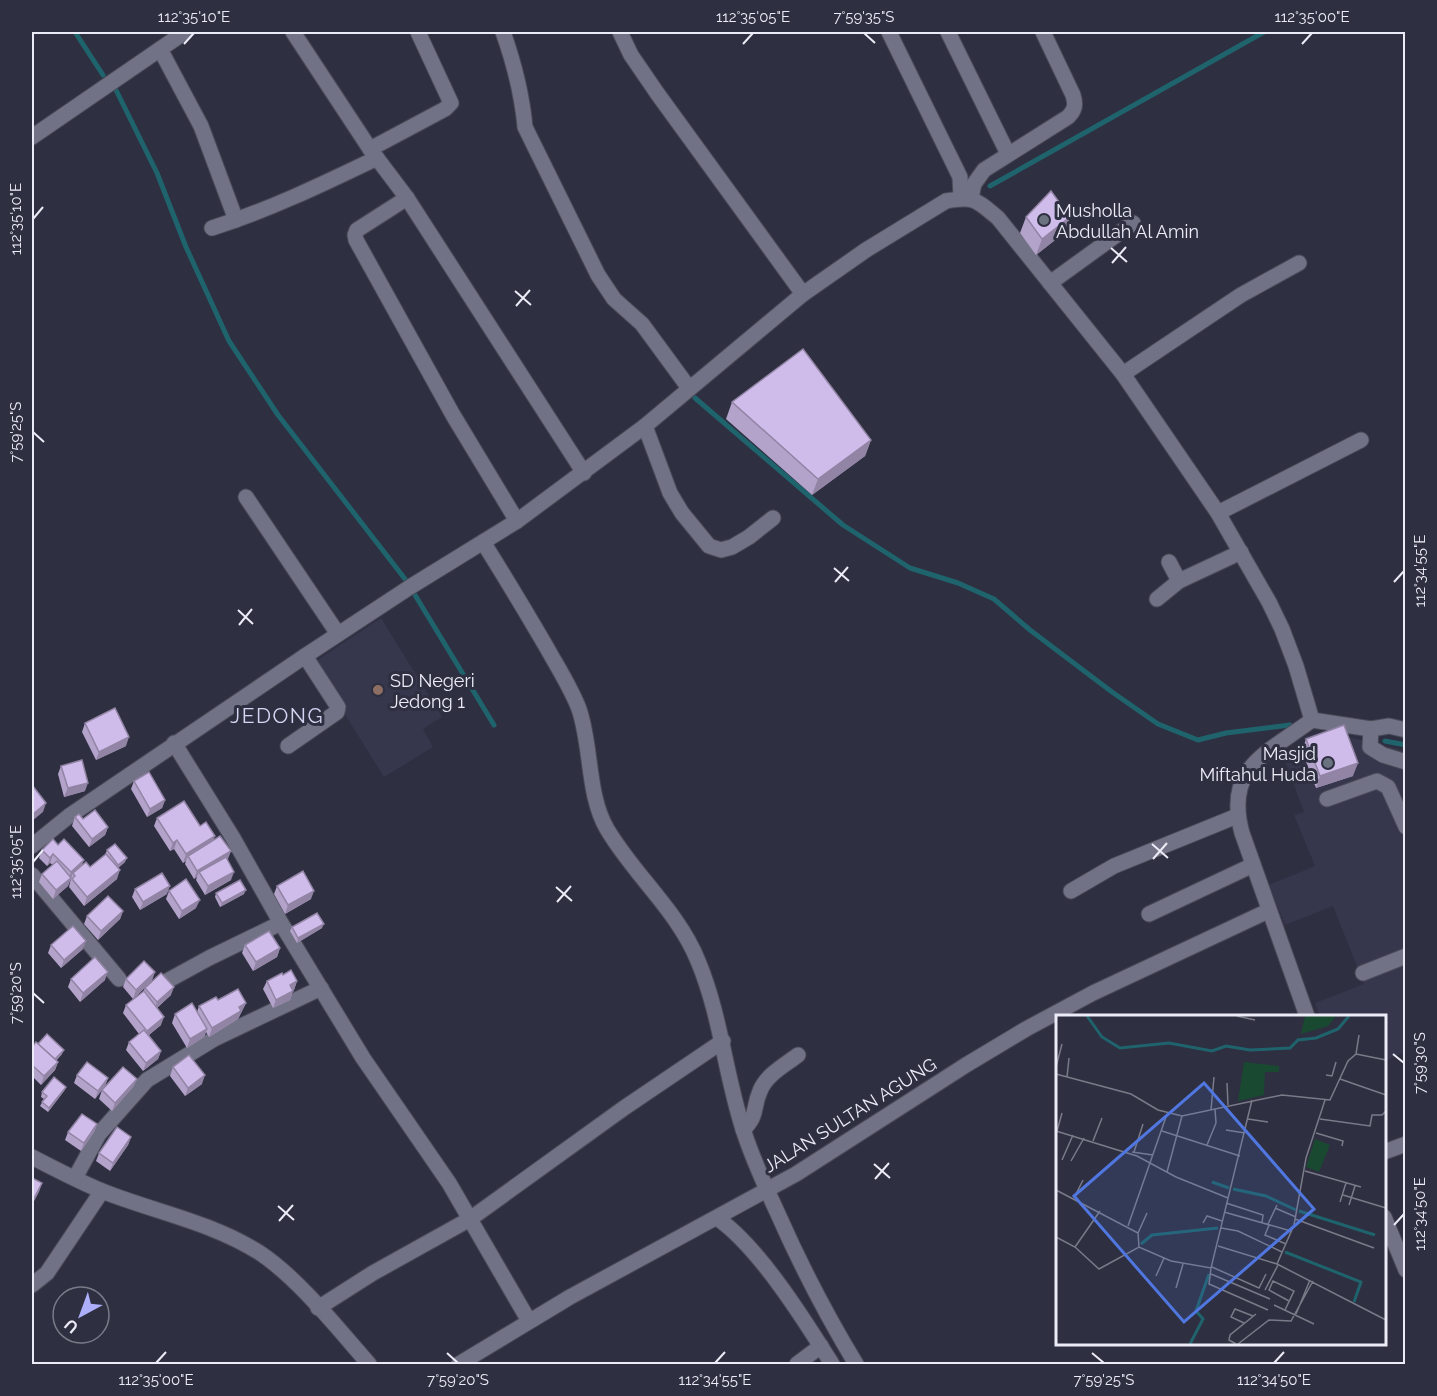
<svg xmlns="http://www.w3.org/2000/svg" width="1437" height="1396" font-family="Raleway,sans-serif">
	<rect width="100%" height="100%" fill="#2e2f40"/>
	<!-- built -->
	<g fill="#36364d">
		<path d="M 381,618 L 442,717 L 423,729 L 433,747 L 384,777 L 313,663 Z"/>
		<path d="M 1324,731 L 1405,751 L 1405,1052 L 1385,1061 L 1384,1016 L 1320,1016 L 1315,1003 L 1364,984 L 1333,906 L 1285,925 L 1269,885 L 1315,866 L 1294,815 L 1304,812 L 1284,758 L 1306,748 L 1304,737 Z"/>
	</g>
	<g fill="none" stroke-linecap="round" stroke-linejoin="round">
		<!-- stream -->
		<g stroke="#1f636d" stroke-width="5">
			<path d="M 75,32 L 103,75"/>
			<path d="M 116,90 L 157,173 L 186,247 L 229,341 L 278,415 L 405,579"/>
			<path d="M 990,186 L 1264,32"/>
			<path d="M 695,398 L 843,525 L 910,568 L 958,583 L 994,599 L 1030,630 L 1112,692 L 1158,724 L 1198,740 L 1226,733 L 1290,725"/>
			<path d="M 415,595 L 494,725"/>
			<path d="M 1385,741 L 1406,745"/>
		</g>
		<defs>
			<g id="minor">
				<path d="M 293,32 L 370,149 L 407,198 L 584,473"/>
				<path d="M 503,32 C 514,63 522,94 525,127 L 598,275 L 614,299 L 642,324 L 689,388"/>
				<path d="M 620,32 L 631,55 L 657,93 L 803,294"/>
				<path d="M 889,32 L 960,177 L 961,198"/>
				<path d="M 948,32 L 1008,154"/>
				<path d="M 160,49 L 201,126 L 236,220"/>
				<path d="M 32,137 L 185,32"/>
				<path d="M 370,149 L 445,109 L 451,103 L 418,32"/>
				<path d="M 407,198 L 357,230 L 355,235 L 356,240 L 453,415 L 517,521"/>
				<path d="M 971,198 L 974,184 L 984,170 L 1068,117 C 1075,110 1076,105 1073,95 L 1043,32"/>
				<path d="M 212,228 C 269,210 323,184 377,158"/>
				<path d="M 1050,283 L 1133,223"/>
				<path d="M 1123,374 L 1241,295 L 1299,263"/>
				<path d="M 645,426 L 670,493 L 682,513 L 709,546 L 721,550 L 732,547 L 749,537 L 773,518"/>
				<path d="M 246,497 L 338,634"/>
				<path d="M 1218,513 L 1361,440"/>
				<path d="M 483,542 C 505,577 526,612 547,648 C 558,668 571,688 579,709 C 592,747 587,795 607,829 C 634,875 678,911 698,961 C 721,1016 725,1074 743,1129 C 752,1158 765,1186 778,1214 C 801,1266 827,1316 856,1364"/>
				<path d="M 1169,562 L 1179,581 L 1241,552"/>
				<path d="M 1157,599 L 1179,581"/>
				<path d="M 1371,729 L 1370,747 L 1383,755 L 1406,762"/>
				<path d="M 174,743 L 233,838 L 281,923 L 363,1058 L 449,1183 L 529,1321"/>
				<path d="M 288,746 L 337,712 L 338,707 L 305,656"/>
				<path d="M 1327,799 L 1377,781 L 1388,787 L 1406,827"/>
				<path d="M 32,846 L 69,816 L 305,656 L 410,587 L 517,521 L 645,426 L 803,294 L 866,250 L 946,201 C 975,196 976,200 998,218 L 1123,374 L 1218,513 L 1269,602 L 1282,629 L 1296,666 L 1312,720 L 1371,729 L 1389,726 L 1406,730"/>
				<path d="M 32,875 L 119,979"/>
				<path d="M 1071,891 L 1114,866 L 1237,816"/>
				<path d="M 1149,914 L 1253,865"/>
				<path d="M 1363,973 L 1406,956"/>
				<path d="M 167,981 L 209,958 L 281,923"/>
				<path d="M 1307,1016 L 1242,833 C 1224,768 1266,754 1312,720"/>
				<path d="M 743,1130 C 759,1114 752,1109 760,1091 C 766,1075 785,1065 798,1055"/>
				<path d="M 1384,1152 L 1406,1144"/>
				<path d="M 32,1157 C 55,1169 78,1181 102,1191 C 155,1212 211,1222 260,1253 C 299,1279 338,1329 369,1364"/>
				<path d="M 75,1178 L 99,1134 L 147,1080 L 214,1039 L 321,988"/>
				<path d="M 1384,1217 L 1406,1270"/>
				<path d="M 717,1218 C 759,1247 805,1321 832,1364"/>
				<path d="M 32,1285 L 47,1273 L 102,1191"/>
				<path d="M 318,1308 L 373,1273 L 470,1219 L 624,1108 L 723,1041"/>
				<path d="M 459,1364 L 570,1297 L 796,1174 L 966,1065 L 1026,1029 L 1093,993 L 1268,911"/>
				<path d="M 797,1364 L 821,1346"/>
			</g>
		</defs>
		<!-- minor casing -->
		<use href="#minor" stroke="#4a4a58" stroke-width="17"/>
		<!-- minor -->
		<use href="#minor" stroke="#717285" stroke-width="15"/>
	</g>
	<!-- wall -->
	<g fill="#b3a2c9">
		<path d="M 1026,217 L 1070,217 L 1064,233 L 1036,255 L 1020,233 Z"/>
		<path d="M 732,402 L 871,440 L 865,456 L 812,495 L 726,419 Z"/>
		<path d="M 85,723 L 126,746 L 96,760 L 82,732 Z"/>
		<path d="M 1306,739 L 1353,776 L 1316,788 L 1302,751 Z"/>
		<path d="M 61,766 L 85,791 L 64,797 L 58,774 Z"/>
		<path d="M 134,781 L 165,800 L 162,808 L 147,817 L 131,789 Z"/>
		<path d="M 75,817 L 108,827 L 105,835 L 89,847 L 72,826 Z"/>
		<path d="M 157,818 L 200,826 L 214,840 L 231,851 L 227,859 L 231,880 L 205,895 L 196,880 L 197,877 L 194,879 L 185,864 L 186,861 L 183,863 L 174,849 L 170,851 L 154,826 Z"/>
		<path d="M 42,850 L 82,866 L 90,867 L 105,855 L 107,850 L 125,862 L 118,868 L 117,879 L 84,906 L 69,887 L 71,878 L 68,886 L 53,899 L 39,882 L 42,874 L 53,865 L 50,863 L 47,866 L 39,858 Z"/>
		<path d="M 277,886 L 311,899 L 285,914 L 274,894 Z"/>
		<path d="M 135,889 L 167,894 L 140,910 L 132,897 Z"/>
		<path d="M 169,891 L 196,908 L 179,919 L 166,899 Z"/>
		<path d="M 216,893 L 244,894 L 220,907 L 215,897 Z"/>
		<path d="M 123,911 L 120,919 L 98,940 L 84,924 L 87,916 Z"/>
		<path d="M 292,927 L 322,928 L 297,943 L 290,931 Z"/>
		<path d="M 51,945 L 83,949 L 61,968 L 48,953 Z"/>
		<path d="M 245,945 L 280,948 L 277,957 L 253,971 L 242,953 Z"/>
		<path d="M 283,975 L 297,981 L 294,990 L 293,990 L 290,1000 L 273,1008 L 263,989 L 267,981 Z"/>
		<path d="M 71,979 L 105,980 L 80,1002 L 68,987 Z"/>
		<path d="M 126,979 L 152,981 L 133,999 L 123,987 Z"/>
		<path d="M 145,988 L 171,995 L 157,1008 L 161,1025 L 149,1035 L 161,1051 L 158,1059 L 143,1071 L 126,1050 L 129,1042 L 139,1034 L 123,1013 L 126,1005 L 143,992 Z"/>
		<path d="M 218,1000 L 246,1003 L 238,1019 L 209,1037 L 206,1032 L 204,1037 L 187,1048 L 172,1023 L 175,1014 L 197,1012 L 199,1006 Z"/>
		<path d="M 38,1044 L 62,1054 L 56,1061 L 58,1062 L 55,1070 L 41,1085 L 32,1076 L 32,1047 Z"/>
		<path d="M 173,1067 L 202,1084 L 185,1096 L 170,1076 Z"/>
		<path d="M 77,1075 L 108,1078 L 105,1086 L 95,1099 L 74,1083 Z"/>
		<path d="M 137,1079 L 133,1087 L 112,1111 L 99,1099 L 102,1090 Z"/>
		<path d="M 66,1087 L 64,1091 L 48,1112 L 40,1106 L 44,1099 L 41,1097 L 42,1092 Z"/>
		<path d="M 97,1124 L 94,1132 L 81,1151 L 65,1140 L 68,1132 Z"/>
		<path d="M 131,1137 L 128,1145 L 110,1171 L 96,1161 L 99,1153 Z"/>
	</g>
	<!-- shaded-wall -->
	<g fill="#9284a4">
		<path d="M 1070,217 L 1064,233 L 1036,255 L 1042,239 Z"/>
		<path d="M 871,440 L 865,456 L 812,495 L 818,479 Z"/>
		<path d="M 129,737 L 126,746 L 96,760 L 99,752 Z"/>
		<path d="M 1358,763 L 1353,776 L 1316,788 L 1320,776 Z"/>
		<path d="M 88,783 L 85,791 L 64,797 L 68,788 Z"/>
		<path d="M 165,800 L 162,808 L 147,817 L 150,809 Z"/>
		<path d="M 46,803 L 43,812 L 32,821 L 32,815 Z"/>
		<path d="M 108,827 L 105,835 L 89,847 L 92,839 Z"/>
		<path d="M 215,836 L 212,844 L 188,856 L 186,861 L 183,863 L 186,854 Z"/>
		<path d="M 177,840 L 174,849 L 170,851 L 173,843 Z"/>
		<path d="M 231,851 L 228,859 L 201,875 L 199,872 L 197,877 L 194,879 L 197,871 Z"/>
		<path d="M 53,854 L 50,863 L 47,866 L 50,858 Z"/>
		<path d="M 127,858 L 125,862 L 117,869 L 118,865 Z"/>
		<path d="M 84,860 L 81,868 L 73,873 L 68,886 L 53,899 L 56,890 L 68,880 L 71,872 Z"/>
		<path d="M 120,870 L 117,879 L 84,906 L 87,897 Z"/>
		<path d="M 234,872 L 231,880 L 205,895 L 208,886 Z"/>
		<path d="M 170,886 L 167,894 L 140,910 L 143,902 Z"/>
		<path d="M 246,890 L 244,894 L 220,907 L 222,903 Z"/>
		<path d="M 314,891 L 311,899 L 285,914 L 288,905 Z"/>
		<path d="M 200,900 L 196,908 L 179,919 L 182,911 Z"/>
		<path d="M 123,911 L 120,919 L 98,940 L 101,931 Z"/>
		<path d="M 324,924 L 322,928 L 297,943 L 298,938 Z"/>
		<path d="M 86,941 L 83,949 L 61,968 L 64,960 Z"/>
		<path d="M 280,948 L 277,957 L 253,971 L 256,962 Z"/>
		<path d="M 108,972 L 105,980 L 80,1002 L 83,993 Z"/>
		<path d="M 155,972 L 152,981 L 133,999 L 136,990 Z"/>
		<path d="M 297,981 L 294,990 L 287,993 L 290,985 Z"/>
		<path d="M 174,987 L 171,995 L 154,1010 L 157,1002 Z"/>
		<path d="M 293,991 L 290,1000 L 273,1008 L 276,1000 Z"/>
		<path d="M 246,1003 L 238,1019 L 209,1037 L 212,1028 L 239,1007 Z"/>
		<path d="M 164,1017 L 161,1025 L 144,1039 L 147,1031 Z"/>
		<path d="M 207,1029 L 204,1037 L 187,1048 L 190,1039 Z"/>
		<path d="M 64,1050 L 62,1054 L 52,1065 L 54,1061 Z"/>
		<path d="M 161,1051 L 158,1059 L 143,1071 L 146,1063 Z"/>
		<path d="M 58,1062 L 55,1070 L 41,1085 L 44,1076 Z"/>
		<path d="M 205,1075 L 202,1084 L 185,1096 L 188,1088 Z"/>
		<path d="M 108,1078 L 105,1086 L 95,1099 L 98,1091 Z"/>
		<path d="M 137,1079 L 133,1087 L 112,1111 L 115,1103 Z"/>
		<path d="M 66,1087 L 64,1091 L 48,1112 L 49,1108 Z"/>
		<path d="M 97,1124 L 94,1132 L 81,1151 L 84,1143 Z"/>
		<path d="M 131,1137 L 128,1145 L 110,1171 L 113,1163 Z"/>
		<path d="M 42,1183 L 39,1192 L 32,1205 L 32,1202 Z"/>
	</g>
	<!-- building -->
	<g fill="#d0bcea" stroke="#9284a4" stroke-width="1.5">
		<path d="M 1051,191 L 1070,217 L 1042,239 L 1026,217 Z"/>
		<path d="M 803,349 L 871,440 L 818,479 L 732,402 Z"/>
		<path d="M 115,708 L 129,737 L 99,752 L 85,723 Z"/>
		<path d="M 1344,725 L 1358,763 L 1320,776 L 1306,739 Z"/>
		<path d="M 82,760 L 88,783 L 68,788 L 61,766 Z"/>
		<path d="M 149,772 L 165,800 L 150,809 L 134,781 Z"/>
		<path d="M 32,785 L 46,803 L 32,815 Z"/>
		<path d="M 184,801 L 200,826 L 206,822 L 215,836 L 186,854 L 177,840 L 173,843 L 157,818 Z"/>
		<path d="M 95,810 L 108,827 L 92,839 L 75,817 L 79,814 L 83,819 Z"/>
		<path d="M 220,836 L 231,851 L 197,871 L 188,856 Z"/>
		<path d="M 53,839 L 58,845 L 64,839 L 84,860 L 71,872 L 53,854 L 50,858 L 42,850 Z"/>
		<path d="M 115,844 L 127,858 L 118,865 L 107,850 Z"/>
		<path d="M 106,854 L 120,870 L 87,897 L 72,879 L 75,876 L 73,873 L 86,862 L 90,867 Z"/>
		<path d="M 226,857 L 234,872 L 208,886 L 199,872 Z"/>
		<path d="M 57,861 L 71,878 L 56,890 L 42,874 Z"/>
		<path d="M 303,871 L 314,891 L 288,905 L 277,886 Z"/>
		<path d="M 162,873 L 170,886 L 143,902 L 135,889 Z"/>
		<path d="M 186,879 L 200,900 L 182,911 L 169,891 Z"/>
		<path d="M 240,880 L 246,890 L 222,903 L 216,893 Z"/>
		<path d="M 108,896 L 123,911 L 101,931 L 87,916 Z"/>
		<path d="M 317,913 L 324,924 L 298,938 L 292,927 Z"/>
		<path d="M 73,926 L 86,941 L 64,960 L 51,945 Z"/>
		<path d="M 269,931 L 280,948 L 256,962 L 245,945 Z"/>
		<path d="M 95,957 L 108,972 L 83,993 L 71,979 Z"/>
		<path d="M 144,961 L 155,972 L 136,990 L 126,979 Z"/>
		<path d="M 291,970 L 297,981 L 290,985 L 293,991 L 276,1000 L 267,981 L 282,973 L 283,975 Z"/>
		<path d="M 161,973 L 174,987 L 157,1002 L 145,988 Z"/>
		<path d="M 238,989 L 246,1003 L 239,1007 L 241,1011 L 212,1028 L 199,1006 L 216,997 L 218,1000 Z"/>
		<path d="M 144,991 L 164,1017 L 147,1031 L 126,1005 Z"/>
		<path d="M 192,1003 L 207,1029 L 190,1039 L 175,1014 Z"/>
		<path d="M 144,1030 L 161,1051 L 146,1063 L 129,1042 Z"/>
		<path d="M 47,1034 L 64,1050 L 55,1059 L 38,1044 Z"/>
		<path d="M 36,1042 L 58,1062 L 44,1076 L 32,1065 L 32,1047 Z"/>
		<path d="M 189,1055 L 205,1075 L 188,1088 L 173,1067 Z"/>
		<path d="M 87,1062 L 108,1078 L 98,1091 L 77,1075 Z"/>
		<path d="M 123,1067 L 137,1079 L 115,1103 L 102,1090 Z"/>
		<path d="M 54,1077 L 66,1087 L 49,1108 L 42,1102 L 47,1096 L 42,1092 Z"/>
		<path d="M 82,1114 L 97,1124 L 84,1143 L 68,1132 Z"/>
		<path d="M 117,1127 L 131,1137 L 113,1163 L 99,1153 Z"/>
		<path d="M 32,1178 L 42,1183 L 32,1202 Z"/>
	</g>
	<!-- ticks -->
	<path fill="none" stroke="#ebecf7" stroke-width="2" d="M 864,33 L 875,43M 184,44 L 194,33M 743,44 L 753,33M 1302,44 L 1312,33M 33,219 L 43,207M 1111,248 L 1127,262M 1112,263 L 1126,247M 515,291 L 531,305M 516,306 L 530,290M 33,432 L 44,442M 834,568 L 849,581M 835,582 L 848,567M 1394,582 L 1404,571M 238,610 L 253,624M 239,625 L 252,609M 1152,844 L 1168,858M 1153,859 L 1167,843M 33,862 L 43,850M 556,887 L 572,901M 557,902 L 571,886M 33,993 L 44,1003M 1393,1054 L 1404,1063M 874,1164 L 890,1178M 875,1179 L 889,1163M 278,1206 L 294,1220M 279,1221 L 293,1205M 1394,1225 L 1404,1214M 447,1353 L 458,1363M 1092,1353 L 1104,1363M 156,1363 L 166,1352M 715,1363 L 725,1352M 1274,1363 L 1284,1352"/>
	<!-- markers -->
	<g fill="#6b7280" stroke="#2e2f40" stroke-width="2">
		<circle cx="1044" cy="220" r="6"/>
		<circle cx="1328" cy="763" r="6"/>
	</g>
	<circle fill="#8d6e63" stroke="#2e2f40" stroke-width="2" cx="378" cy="690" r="6"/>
	<g text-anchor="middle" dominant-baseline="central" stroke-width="6" stroke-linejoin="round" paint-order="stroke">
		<!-- poi labels -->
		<g font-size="18" fill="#ebecf7" stroke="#2e2f40" text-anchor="start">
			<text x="1056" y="210">Musholla<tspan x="1056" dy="21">Abdullah Al Amin</tspan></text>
			<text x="390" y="680">SD Negeri<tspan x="390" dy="21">Jedong 1</tspan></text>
			<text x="1316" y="753" text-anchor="end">Masjid<tspan x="1316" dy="21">Miftahul Huda</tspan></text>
		</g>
		<!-- street labels -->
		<g font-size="18" fill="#ebecf7" stroke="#2e2f40">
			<text transform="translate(850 1115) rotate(-32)">JALAN SULTAN AGUNG</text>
		</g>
		<!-- quarter labels -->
		<g font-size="21" letter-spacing="1.5" fill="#d4d6f3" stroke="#2e2f40">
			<text x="277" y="715">JEDONG</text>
		</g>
	</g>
	<!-- overview -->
	<g transform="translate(1056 1015)">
		<rect width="330" height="330" fill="#2e2f40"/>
		<path d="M 249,1 L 280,1 L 272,11 L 245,19 ZM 188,47 L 223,51 L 223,57 L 209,57 L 208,80 L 182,86 ZM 259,124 L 274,130 L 263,157 L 250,152 Z" fill="#1a4932"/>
		<path fill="none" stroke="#1f636d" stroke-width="3" d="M 31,1 L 46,22 L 64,33 L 113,28 L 156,36 L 170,31 L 194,35 L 234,33 L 242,25 L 260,23 L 282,14 L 293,1M 156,167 L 173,173M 177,174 L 210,181 L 240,195M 243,196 L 319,220M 85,229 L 96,220 L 162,213M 229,237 L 305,267 L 298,287M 134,329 L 147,304 L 140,296 L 153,259"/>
		<path fill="none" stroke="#7a7b89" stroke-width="1.5" d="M 181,1 L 199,5M 300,39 L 330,45M 0,52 L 6,29M 0,59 L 75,79 L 102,95 L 126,101 L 226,80 L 274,85 L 292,46 L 300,39 L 303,20M 270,60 L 276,61 L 280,47M 11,62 L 13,43M 284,64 L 330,80M 171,68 L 172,90M 155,95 L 158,62M 192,104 L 212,107M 264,104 L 314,111 L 316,100 L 326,100 L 330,96M 170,115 L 189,118M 0,116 L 81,141 L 120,162 L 172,183M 1,116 L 6,98M 106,116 L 184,141M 260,118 L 287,126 L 286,131M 37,126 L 46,103M 151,130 L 160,108 L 159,94M 76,137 L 97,140M 78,137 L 87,109M 6,145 L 17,120M 15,146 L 28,123M 249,156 L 305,172M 111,157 L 126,101M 0,175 L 82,218 L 83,232M 287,180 L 330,193M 18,183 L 27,165M 284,187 L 290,168M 170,188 L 207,200 L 206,208M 293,190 L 299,171M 219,193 L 240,202M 168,197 L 235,216M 239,204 L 318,233M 147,208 L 151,201 L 166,206M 212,209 L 221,190M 213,210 L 209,220 L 230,229M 72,211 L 111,99M 165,213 L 182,216 L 226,237M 82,218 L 91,198M 0,222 L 19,232 L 43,254 L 83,232 L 115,246 L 155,253 L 196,85M 162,231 L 221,249 L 330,305M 19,232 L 44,196M 221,249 L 238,210 L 250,143 L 269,85M 156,252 L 203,273 L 210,259M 155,253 L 153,269 L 212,295M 155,259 L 214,284M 100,261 L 108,243M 120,273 L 127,249M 209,275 L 222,250M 218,290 L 258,309M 229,295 L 238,276 L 217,266 L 213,275 L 233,286M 240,299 L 254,265M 188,308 L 175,302 L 179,294 L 197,301M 180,329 L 173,325 L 174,320 L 200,299M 182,329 L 213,305 L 235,306 L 257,266"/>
		<path fill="#5076e0" fill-opacity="0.15" stroke="#5076e0" stroke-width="3" d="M 148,68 L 258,194 L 128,307 L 18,181 Z"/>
		<rect width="330" height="330" fill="none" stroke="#ebecf7" stroke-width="3"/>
	</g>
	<!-- border -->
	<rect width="1437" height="1396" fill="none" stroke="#2e2f40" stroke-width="66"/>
	<!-- north arrow -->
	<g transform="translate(81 1315) rotate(221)"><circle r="28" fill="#2e2f40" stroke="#7a7b89" stroke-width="1.5"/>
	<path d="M0-4.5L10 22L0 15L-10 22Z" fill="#adaffb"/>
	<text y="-9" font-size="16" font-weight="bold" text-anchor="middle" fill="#ebecf7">U</text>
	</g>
	<rect x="33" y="33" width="1371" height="1330" fill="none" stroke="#ebecf7" stroke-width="2"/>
	<g font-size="15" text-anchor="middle" fill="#ebecf7">
		<text x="194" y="22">112°35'10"E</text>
		<text x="753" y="22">112°35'05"E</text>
		<text x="864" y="22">7°59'35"S</text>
		<text x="1312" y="22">112°35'00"E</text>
		<text transform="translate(16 219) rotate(-90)" y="5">112°35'10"E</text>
		<text transform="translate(16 432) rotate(-90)" y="5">7°59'25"S</text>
		<text transform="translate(1420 571) rotate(-90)" y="5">112°34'55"E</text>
		<text transform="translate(16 862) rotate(-90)" y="5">112°35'05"E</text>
		<text transform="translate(16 993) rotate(-90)" y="5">7°59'20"S</text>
		<text transform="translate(1420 1063) rotate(-90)" y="5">7°59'30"S</text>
		<text transform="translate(1420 1214) rotate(-90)" y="5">112°34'50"E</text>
		<text x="156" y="1385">112°35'00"E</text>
		<text x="458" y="1385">7°59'20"S</text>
		<text x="715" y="1385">112°34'55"E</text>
		<text x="1104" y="1385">7°59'25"S</text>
		<text x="1274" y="1385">112°34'50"E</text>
	</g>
</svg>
